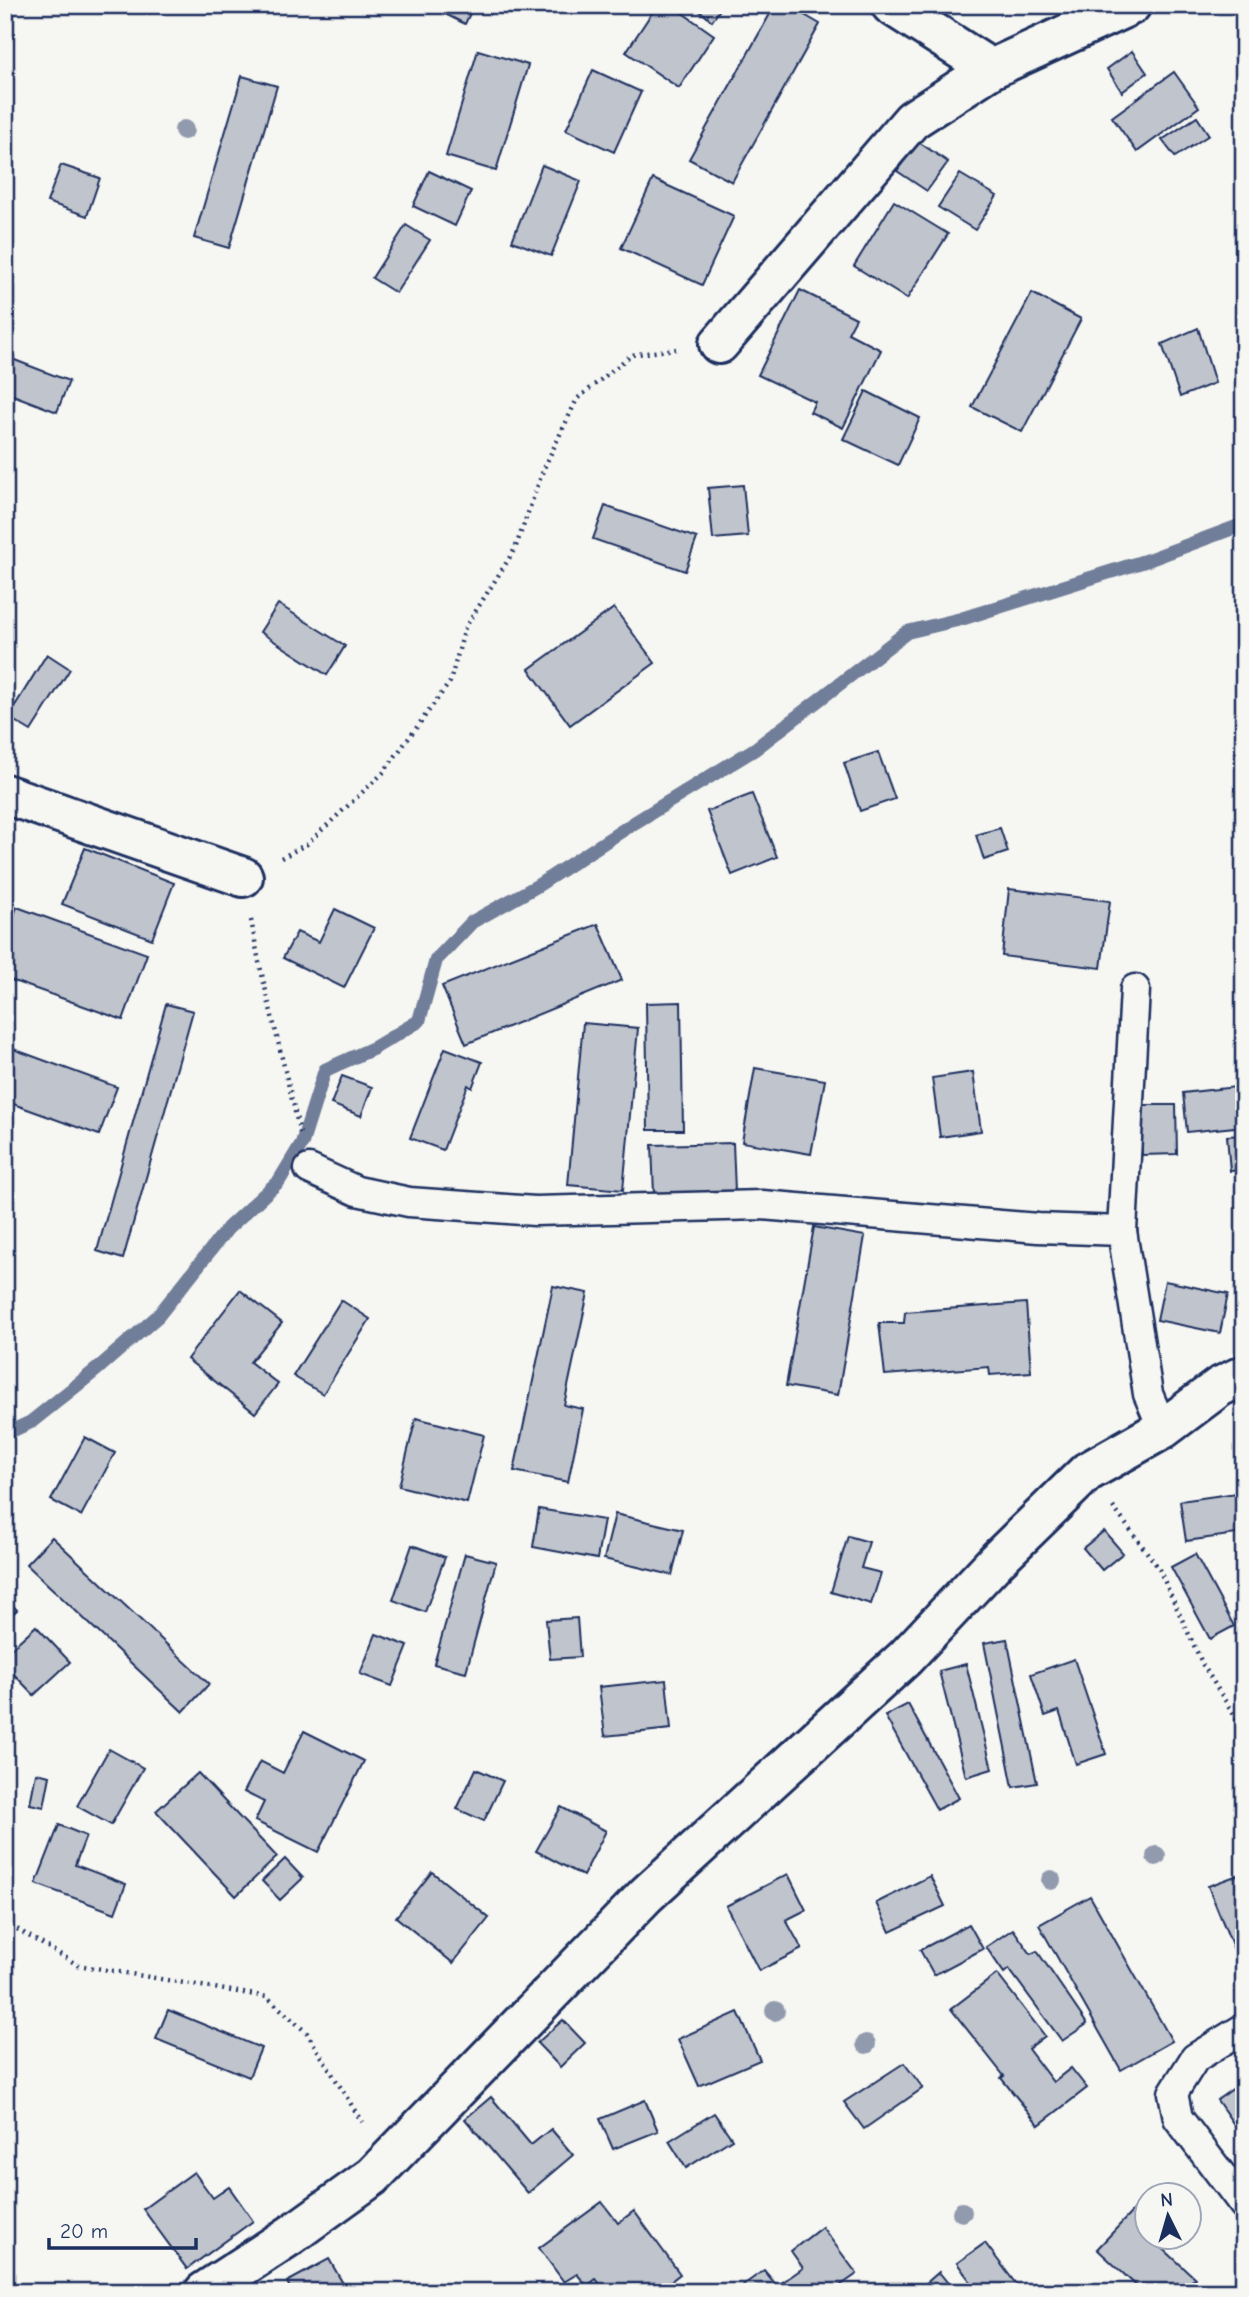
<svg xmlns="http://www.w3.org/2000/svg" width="1249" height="2297" font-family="'Comic Neue',sans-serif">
	<rect width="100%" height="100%" fill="#f6f6f2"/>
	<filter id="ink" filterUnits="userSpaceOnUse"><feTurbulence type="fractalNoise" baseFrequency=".0143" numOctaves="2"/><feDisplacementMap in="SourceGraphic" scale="14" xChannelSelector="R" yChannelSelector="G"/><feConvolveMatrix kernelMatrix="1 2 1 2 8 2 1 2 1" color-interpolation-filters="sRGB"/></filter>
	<g filter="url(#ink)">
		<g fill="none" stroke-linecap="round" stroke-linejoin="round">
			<!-- stream -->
			<path stroke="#717e99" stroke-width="14" d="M 5,1434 L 31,1422 L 96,1370 L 158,1316 L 228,1228 L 279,1181 L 302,1143 L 325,1070 L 374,1048 L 419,1021 L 436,960 L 472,922 L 537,886 L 634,823 L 755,749 L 907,632 L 961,619 L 1148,560 L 1244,524"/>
		</g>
		<!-- building -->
		<g fill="#c0c4cd" stroke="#1b2f5e" stroke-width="2">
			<path d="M 427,5 L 474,5 L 465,24 Z"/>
			<path d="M 657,5 L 671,5 L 714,35 L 679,88 L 626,52 Z"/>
			<path d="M 693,5 L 723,5 L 712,21 Z"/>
			<path d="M 775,5 L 787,5 L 820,24 L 732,182 L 689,159 Z"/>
			<path d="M 478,50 L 528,65 L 496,171 L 446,156 Z"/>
			<path d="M 1132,51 L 1147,73 L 1122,92 L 1107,69 Z"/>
			<path d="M 593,70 L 641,92 L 614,152 L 566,130 Z"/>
			<path d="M 1174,72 L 1199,107 L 1137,152 L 1112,117 Z"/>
			<path d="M 242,76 L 277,86 L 229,248 L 194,238 Z"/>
			<path d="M 1197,117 L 1209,135 L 1175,157 L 1162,140 Z"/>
			<path d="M 917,141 L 948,162 L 927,191 L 897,171 Z"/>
			<path d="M 61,165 L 100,178 L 87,216 L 47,202 Z"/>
			<path d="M 542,165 L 581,181 L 551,256 L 512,241 Z"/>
			<path d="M 429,171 L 471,191 L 455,226 L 413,206 Z"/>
			<path d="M 960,174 L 997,196 L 975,230 L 938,207 Z"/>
			<path d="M 653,179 L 734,216 L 702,285 L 621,248 Z"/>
			<path d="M 894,201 L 948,234 L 907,299 L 854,266 Z"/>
			<path d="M 406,225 L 430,240 L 396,293 L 372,278 Z"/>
			<path d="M 800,290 L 856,318 L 848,333 L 881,350 L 843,428 L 810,412 L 815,402 L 758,375 Z"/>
			<path d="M 1032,293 L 1081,319 L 1022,432 L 972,407 Z"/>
			<path d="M 1198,328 L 1215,383 L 1180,397 L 1162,344 Z"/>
			<path d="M 12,359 L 69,381 L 57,412 L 5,392 L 5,377 Z"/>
			<path d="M 866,391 L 920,418 L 898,465 L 843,439 Z"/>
			<path d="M 743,485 L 748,536 L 713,539 L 708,488 Z"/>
			<path d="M 605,506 L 697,538 L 685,571 L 593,539 Z"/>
			<path d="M 278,604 L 345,646 L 327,675 L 260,632 Z"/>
			<path d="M 614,608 L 655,663 L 570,725 L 529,669 Z"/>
			<path d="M 47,654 L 70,669 L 31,731 L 8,717 Z"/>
			<path d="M 878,752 L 895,799 L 860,811 L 844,763 Z"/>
			<path d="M 752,794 L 777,857 L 732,875 L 707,811 Z"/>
			<path d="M 1000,828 L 1008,852 L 984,860 L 976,835 Z"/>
			<path d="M 85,848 L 174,883 L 152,939 L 62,904 Z"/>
			<path d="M 1009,889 L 1110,901 L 1101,968 L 1002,956 Z"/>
			<path d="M 17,907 L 147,954 L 123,1020 L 5,978 L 5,939 Z"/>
			<path d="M 335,909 L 374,928 L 344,988 L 283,958 L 297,932 L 319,942 Z"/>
			<path d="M 598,924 L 622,980 L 466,1044 L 442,986 Z"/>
			<path d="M 681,1002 L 683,1130 L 648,1130 L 646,1003 Z"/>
			<path d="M 166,1004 L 193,1011 L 123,1259 L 97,1251 Z"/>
			<path d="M 583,1023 L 638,1028 L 623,1190 L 568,1185 Z"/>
			<path d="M 5,1046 L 117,1087 L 99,1135 L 5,1101 Z"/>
			<path d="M 445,1048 L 482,1062 L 472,1088 L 468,1085 L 443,1150 L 410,1138 Z"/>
			<path d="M 755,1068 L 825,1080 L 811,1154 L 742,1142 Z"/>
			<path d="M 973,1072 L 981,1131 L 940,1137 L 932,1078 Z"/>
			<path d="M 342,1076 L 372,1087 L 361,1116 L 331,1104 Z"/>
			<path d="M 1244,1086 L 1244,1126 L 1187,1132 L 1183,1093 Z"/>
			<path d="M 1141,1105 L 1176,1105 L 1177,1154 L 1142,1155 Z"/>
			<path d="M 1243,1135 L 1244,1170 L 1230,1171 L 1227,1136 Z"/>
			<path d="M 733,1143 L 735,1191 L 654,1194 L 652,1145 Z"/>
			<path d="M 814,1227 L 865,1236 L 838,1395 L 786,1386 Z"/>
			<path d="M 1165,1281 L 1228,1294 L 1220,1333 L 1157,1320 Z"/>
			<path d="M 553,1286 L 588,1293 L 564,1405 L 583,1409 L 568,1482 L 514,1471 Z"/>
			<path d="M 240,1290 L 282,1323 L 250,1362 L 278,1384 L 255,1413 L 187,1359 Z"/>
			<path d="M 341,1300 L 370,1319 L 323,1394 L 293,1376 Z"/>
			<path d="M 1026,1303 L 1031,1372 L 990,1375 L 989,1367 L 885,1375 L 879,1323 L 904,1323 L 905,1312 Z"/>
			<path d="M 416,1418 L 484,1435 L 467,1503 L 399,1486 Z"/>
			<path d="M 85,1437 L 115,1453 L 81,1516 L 51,1500 Z"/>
			<path d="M 1244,1492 L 1244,1533 L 1186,1541 L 1180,1501 Z"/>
			<path d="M 539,1509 L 604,1520 L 597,1559 L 533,1547 Z"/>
			<path d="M 615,1514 L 683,1530 L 672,1575 L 604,1559 Z"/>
			<path d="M 1104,1531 L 1123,1553 L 1102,1570 L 1083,1548 Z"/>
			<path d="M 848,1536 L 869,1542 L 861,1568 L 881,1573 L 871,1604 L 831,1592 Z"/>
			<path d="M 52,1537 L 209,1684 L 183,1712 L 26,1564 Z"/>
			<path d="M 412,1545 L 445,1557 L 425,1612 L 393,1600 Z"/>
			<path d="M 465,1554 L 496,1562 L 466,1672 L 434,1664 Z"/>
			<path d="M 1195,1554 L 1234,1626 L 1210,1639 L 1171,1567 Z"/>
			<path d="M 5,1597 L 17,1610 L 5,1621 Z"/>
			<path d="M 577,1618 L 580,1657 L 550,1659 L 546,1620 Z"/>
			<path d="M 36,1626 L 70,1662 L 34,1695 L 5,1665 L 5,1654 Z"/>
			<path d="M 376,1634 L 408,1646 L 392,1686 L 360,1674 Z"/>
			<path d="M 1007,1639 L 1037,1783 L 1013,1787 L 984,1643 Z"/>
			<path d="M 1074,1659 L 1106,1754 L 1076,1764 L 1059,1711 L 1045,1716 L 1031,1674 Z"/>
			<path d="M 966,1664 L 992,1769 L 966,1777 L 939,1671 Z"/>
			<path d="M 666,1680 L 671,1729 L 605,1736 L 599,1687 Z"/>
			<path d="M 908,1704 L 959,1798 L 937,1810 L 885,1716 Z"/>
			<path d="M 304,1731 L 364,1761 L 318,1852 L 255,1821 L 264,1802 L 244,1792 L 260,1761 L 283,1773 Z"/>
			<path d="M 109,1749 L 143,1768 L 111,1825 L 77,1806 Z"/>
			<path d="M 476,1769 L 503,1781 L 484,1821 L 457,1809 Z"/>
			<path d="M 36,1773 L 50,1776 L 44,1807 L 30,1804 Z"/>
			<path d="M 198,1773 L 277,1857 L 236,1896 L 156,1811 Z"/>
			<path d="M 561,1807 L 606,1831 L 583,1876 L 536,1851 Z"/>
			<path d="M 59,1825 L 86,1836 L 75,1865 L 126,1884 L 115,1913 L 36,1884 Z"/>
			<path d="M 285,1859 L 303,1878 L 280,1900 L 262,1881 Z"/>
			<path d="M 432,1872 L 489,1918 L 453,1963 L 396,1917 Z"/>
			<path d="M 788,1874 L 806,1910 L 786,1920 L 802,1949 L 759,1971 L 726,1906 Z"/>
			<path d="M 1238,1875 L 1244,1889 L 1244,1960 L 1239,1962 L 1208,1886 Z"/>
			<path d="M 930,1876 L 945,1906 L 890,1932 L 876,1903 Z"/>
			<path d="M 1090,1896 L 1172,2041 L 1121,2070 L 1039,1925 Z"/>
			<path d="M 969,1924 L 983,1949 L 934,1975 L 920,1950 Z"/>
			<path d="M 1013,1929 L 1031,1954 L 1037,1951 L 1087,2024 L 1062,2041 L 1009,1969 L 1004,1973 L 986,1947 Z"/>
			<path d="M 997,1974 L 1045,2036 L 1028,2049 L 1053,2082 L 1071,2068 L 1087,2088 L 1039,2125 L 1001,2078 L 1004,2076 L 951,2009 Z"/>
			<path d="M 168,2010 L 261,2048 L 249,2077 L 156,2039 Z"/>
			<path d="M 738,2012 L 760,2060 L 699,2086 L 678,2039 Z"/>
			<path d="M 563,2020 L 585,2043 L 560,2067 L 537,2043 Z"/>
			<path d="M 904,2063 L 923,2088 L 864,2129 L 844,2102 Z"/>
			<path d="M 1244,2081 L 1244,2139 L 1217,2100 Z"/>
			<path d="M 491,2097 L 531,2145 L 551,2129 L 573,2155 L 528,2193 L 465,2119 Z"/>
			<path d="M 645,2100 L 658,2131 L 613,2149 L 600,2119 Z"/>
			<path d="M 714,2113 L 732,2139 L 686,2168 L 669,2141 Z"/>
			<path d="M 194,2172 L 213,2198 L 229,2187 L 253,2221 L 187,2269 L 143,2209 Z"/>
			<path d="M 1144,2199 L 1148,2202 L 1148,2238 L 1162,2238 L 1157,2243 L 1195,2278 L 1181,2292 L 1143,2292 L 1097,2249 Z"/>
			<path d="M 602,2202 L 618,2223 L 634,2211 L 680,2274 L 657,2292 L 606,2292 L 596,2279 L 587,2286 L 577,2274 L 564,2282 L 539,2248 Z"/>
			<path d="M 822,2227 L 857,2274 L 834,2290 L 835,2292 L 740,2292 L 738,2289 L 764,2270 L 777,2286 L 803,2268 L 791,2251 Z"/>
			<path d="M 985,2243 L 1022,2292 L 978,2292 L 957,2263 Z"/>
			<path d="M 329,2259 L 345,2287 L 338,2292 L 292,2292 L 287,2282 Z"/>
			<path d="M 939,2272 L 955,2292 L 916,2292 Z"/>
			<path d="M 17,2287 L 17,2292 L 5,2292 L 5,2288 Z"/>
		</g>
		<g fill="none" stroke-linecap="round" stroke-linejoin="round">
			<defs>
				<g id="lane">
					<path d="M 309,1169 L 357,1191 L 409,1202 L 535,1211 L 762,1205 L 1038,1228 L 1122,1231 L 1148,1394 L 1163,1429"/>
					<path d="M 1122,1231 L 1135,989"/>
					<path d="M 1244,2028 L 1195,2058 L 1173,2093 L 1178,2118 L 1244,2205"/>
				</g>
				<g id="street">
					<path d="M 891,5 L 991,69"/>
					<path d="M 719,344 L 912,120 L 991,69 L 1131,5"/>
					<path d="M 5,794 L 243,877"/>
					<path d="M 204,2292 L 291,2235 L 373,2176 L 646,1895 L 905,1658 L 998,1559 L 1087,1472 L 1163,1429 L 1219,1387 L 1244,1375"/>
				</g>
			</defs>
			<!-- lane casing -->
			<use href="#lane" stroke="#1b2f5e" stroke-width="33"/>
			<!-- street casing -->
			<use href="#street" stroke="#1b2f5e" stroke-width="44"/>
			<!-- path -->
			<g stroke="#1b2f5e" stroke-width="4.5" stroke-dasharray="2 5" stroke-linecap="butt">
				<path d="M 281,858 L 307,844 L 383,773 L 450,682 L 465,628 L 515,549 L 544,468 L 577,399 L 631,355 L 676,349"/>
				<path d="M 251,920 L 259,962 L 300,1133"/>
				<path d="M 1113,1507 L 1158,1567 L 1203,1665 L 1244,1731"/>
				<path d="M 5,1922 L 78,1965 L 267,1997 L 307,2033 L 362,2122"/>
			</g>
			<!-- lane -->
			<use href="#lane" stroke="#f6f6f2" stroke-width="28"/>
			<!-- street -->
			<use href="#street" stroke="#f6f6f2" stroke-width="38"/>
		</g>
		<!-- trees -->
		<g fill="#929bae">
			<circle cx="184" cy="130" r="10"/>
			<circle cx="1156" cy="1856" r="10"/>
			<circle cx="1051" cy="1880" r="10"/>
			<circle cx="775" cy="2011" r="10"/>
			<circle cx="866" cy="2044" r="10"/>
			<circle cx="962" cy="2212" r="10"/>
		</g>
	</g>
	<!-- margin -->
	<rect width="1249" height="2297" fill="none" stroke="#f6f6f2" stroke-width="28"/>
	<rect x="14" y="14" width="1221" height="2269" fill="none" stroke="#1b2f5e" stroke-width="2.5" filter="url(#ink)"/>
	<!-- north arrow -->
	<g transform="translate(1168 2216) rotate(355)"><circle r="33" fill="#f6f6f2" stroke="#9ea6b7" stroke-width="2"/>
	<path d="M0-5L12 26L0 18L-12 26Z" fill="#1b2f5e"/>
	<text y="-10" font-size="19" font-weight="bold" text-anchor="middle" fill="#1b2f5e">N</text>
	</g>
	<!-- scale -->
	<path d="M49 2238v10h147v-10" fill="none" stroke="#1b2f5e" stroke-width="3.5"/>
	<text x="60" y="2238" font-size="21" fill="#1b2f5e" stroke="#f6f6f2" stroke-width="5" paint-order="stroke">20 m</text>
</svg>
